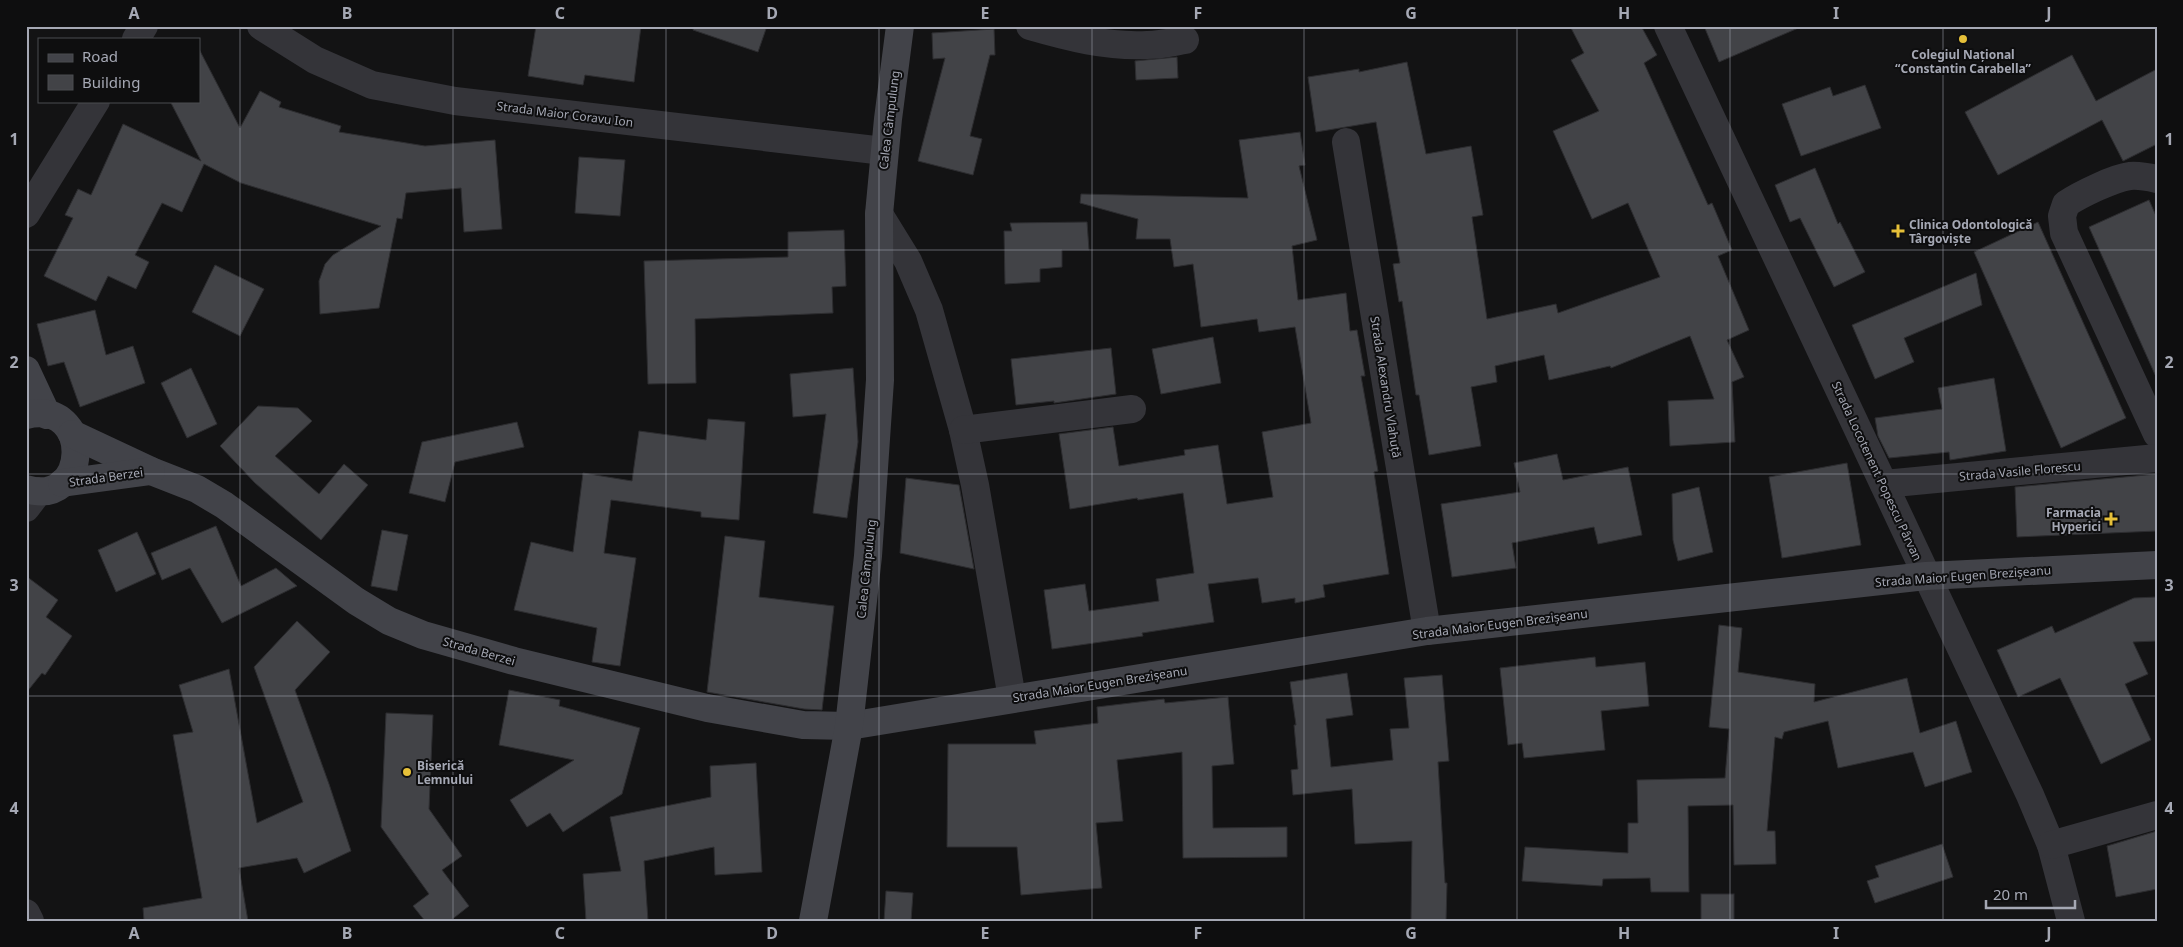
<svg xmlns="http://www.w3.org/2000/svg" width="2183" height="947" font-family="'Noto Sans',sans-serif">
	<rect width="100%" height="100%" fill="#131314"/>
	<!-- building -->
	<g fill="#424347" stroke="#2d2d30">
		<path d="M 536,26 L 641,26 L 634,82 L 585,75 L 583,85 L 528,76 Z"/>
		<path d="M 694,26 L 767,26 L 758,52 L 693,30 Z"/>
		<path d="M 1570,26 L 1641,26 L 1657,55 L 1644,63 L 1708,205 L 1712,203 L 1732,250 L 1718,256 L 1749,330 L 1727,340 L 1744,377 L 1732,382 L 1735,442 L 1670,446 L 1668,401 L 1714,399 L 1690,336 L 1611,368 L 1610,366 L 1549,380 L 1544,355 L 1495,366 L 1497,382 L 1471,387 L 1481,446 L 1429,455 L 1419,395 L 1416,395 L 1402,301 L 1399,302 L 1393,264 L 1400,263 L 1376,122 L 1316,132 L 1308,77 L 1359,69 L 1359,72 L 1407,62 L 1426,154 L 1471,146 L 1483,215 L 1472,217 L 1487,319 L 1556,304 L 1558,313 L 1660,277 L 1628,203 L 1592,219 L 1553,131 L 1599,111 L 1571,60 L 1584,53 Z"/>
		<path d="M 1704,26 L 1803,26 L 1719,62 Z"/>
		<path d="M 994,29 L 995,55 L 990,55 L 970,136 L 982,139 L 973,175 L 918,161 L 945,58 L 933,59 L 932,33 Z"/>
		<path d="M 199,49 L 240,128 L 260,91 L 281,102 L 279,107 L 341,126 L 339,132 L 425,146 L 495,140 L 502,229 L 464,232 L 461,188 L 406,193 L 402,219 L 397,218 L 379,308 L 320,314 L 319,281 L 325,264 L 333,255 L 381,226 L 241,183 L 204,164 L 182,212 L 162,203 L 135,255 L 149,262 L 136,289 L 108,276 L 96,301 L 44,276 L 73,218 L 65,215 L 78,189 L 91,195 L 123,124 L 201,161 L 170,101 L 199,101 Z"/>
		<path d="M 2072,55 L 2096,101 L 2157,69 L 2157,144 L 2123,161 L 2102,120 L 1998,175 L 1965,112 Z"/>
		<path d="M 1177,57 L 1178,78 L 1136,80 L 1135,61 Z"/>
		<path d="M 1865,85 L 1881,128 L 1801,156 L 1782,104 L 1830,87 L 1833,96 Z"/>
		<path d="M 1300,132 L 1305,165 L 1299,166 L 1317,240 L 1292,246 L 1298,300 L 1346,293 L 1350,331 L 1357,330 L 1365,376 L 1361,376 L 1378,471 L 1374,472 L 1389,574 L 1323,585 L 1325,597 L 1295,603 L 1295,598 L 1262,603 L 1258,578 L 1208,584 L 1214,622 L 1142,633 L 1143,636 L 1052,649 L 1044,590 L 1085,584 L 1089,611 L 1159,601 L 1156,579 L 1194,573 L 1183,493 L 1138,500 L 1137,498 L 1070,509 L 1059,434 L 1113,427 L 1119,466 L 1185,455 L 1184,450 L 1218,445 L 1227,504 L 1273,497 L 1262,432 L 1311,423 L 1295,327 L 1259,332 L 1257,319 L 1201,327 L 1193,264 L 1174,267 L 1170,239 L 1136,239 L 1138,219 L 1080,203 L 1081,194 L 1248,198 L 1239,140 Z"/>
		<path d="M 579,157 L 625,160 L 620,216 L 575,213 Z"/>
		<path d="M 1815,168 L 1838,224 L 1840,222 L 1865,272 L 1834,287 L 1800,218 L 1790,222 L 1775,185 Z"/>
		<path d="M 2149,200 L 2157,218 L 2157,379 L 2089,227 Z"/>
		<path d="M 1087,222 L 1089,250 L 1062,250 L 1062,267 L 1040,269 L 1040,282 L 1005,284 L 1004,231 L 1012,231 L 1010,223 Z"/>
		<path d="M 2038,222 L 2126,418 L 2061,448 L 1974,252 Z"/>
		<path d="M 844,230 L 846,286 L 832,287 L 833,313 L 695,319 L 696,383 L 648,384 L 644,261 L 788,257 L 788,232 Z"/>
		<path d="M 215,265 L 264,289 L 240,336 L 192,312 Z"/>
		<path d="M 1976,273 L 1982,305 L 1904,338 L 1914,362 L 1875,379 L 1852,325 Z"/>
		<path d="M 95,310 L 106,355 L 133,346 L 145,383 L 80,407 L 64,362 L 48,366 L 37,324 Z"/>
		<path d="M 1213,337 L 1221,383 L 1161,394 L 1152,349 Z"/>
		<path d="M 1111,348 L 1116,394 L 1054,403 L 1054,401 L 1016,405 L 1011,359 Z"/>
		<path d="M 191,368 L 217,424 L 187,438 L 161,383 Z"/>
		<path d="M 853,368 L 858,442 L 847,518 L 813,513 L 826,414 L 793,417 L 790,374 Z"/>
		<path d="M 1994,378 L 2006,451 L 1950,460 L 1949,452 L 1889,458 L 1878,436 L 1875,418 L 1942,409 L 1938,388 Z"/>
		<path d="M 258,406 L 298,408 L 312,421 L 275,456 L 319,494 L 344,464 L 368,485 L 321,540 L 255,483 L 220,446 Z"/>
		<path d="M 708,419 L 745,422 L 739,520 L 701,517 L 701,512 L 611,500 L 604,553 L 636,558 L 620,666 L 592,662 L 597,628 L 514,610 L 531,542 L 573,552 L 583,473 L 632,481 L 639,431 L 706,440 Z"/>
		<path d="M 517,422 L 524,447 L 455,462 L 445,502 L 409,493 L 422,442 Z"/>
		<path d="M 1557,454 L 1563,480 L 1628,467 L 1642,535 L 1598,544 L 1594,527 L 1512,543 L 1516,568 L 1452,577 L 1441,504 L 1520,492 L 1514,463 Z"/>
		<path d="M 1847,463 L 1861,545 L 1782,558 L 1769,477 Z"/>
		<path d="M 2157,474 L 2157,531 L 2017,537 L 2015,487 Z"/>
		<path d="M 906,478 L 959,485 L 974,569 L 900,553 Z"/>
		<path d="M 1699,487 L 1713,552 L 1678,561 L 1673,540 L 1672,494 Z"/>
		<path d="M 216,526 L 241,586 L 276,568 L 297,586 L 222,623 L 190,568 L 162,580 L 151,553 Z"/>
		<path d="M 382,530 L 408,535 L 397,591 L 371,586 Z"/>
		<path d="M 137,532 L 156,574 L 116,592 L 98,550 Z"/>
		<path d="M 725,536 L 765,541 L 759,597 L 834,606 L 822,710 L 804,709 L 707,692 Z"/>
		<path d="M 26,576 L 58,600 L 46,617 L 72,636 L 45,675 L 42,673 L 26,693 Z"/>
		<path d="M 2157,597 L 2157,641 L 2133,642 L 2148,674 L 2125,684 L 2151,740 L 2101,764 L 2060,678 L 2018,697 L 1997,650 L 2052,626 L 2055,633 L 2134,598 Z"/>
		<path d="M 297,621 L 330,652 L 295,690 L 329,784 L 351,851 L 304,873 L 297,858 L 239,868 L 248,921 L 144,921 L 143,908 L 202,898 L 173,735 L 193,732 L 179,685 L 229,669 L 257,823 L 303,802 L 254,667 Z"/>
		<path d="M 1719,625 L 1742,628 L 1738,672 L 1815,684 L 1814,702 L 1907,678 L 1920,733 L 1956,721 L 1972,772 L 1925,787 L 1913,752 L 1838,768 L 1828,721 L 1784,732 L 1782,739 L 1775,737 L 1767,831 L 1775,831 L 1776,864 L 1734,865 L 1733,805 L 1688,806 L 1689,892 L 1651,892 L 1650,878 L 1603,879 L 1602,886 L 1522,881 L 1525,847 L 1628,853 L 1628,823 L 1638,823 L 1637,780 L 1725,778 L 1729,729 L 1709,727 Z"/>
		<path d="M 1595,657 L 1596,667 L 1645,662 L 1649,706 L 1601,711 L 1605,750 L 1524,758 L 1522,743 L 1508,745 L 1500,668 Z"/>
		<path d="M 1347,673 L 1353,715 L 1326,719 L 1331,767 L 1393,760 L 1390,729 L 1409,728 L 1404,678 L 1442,675 L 1449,761 L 1438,762 L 1445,883 L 1447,883 L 1446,921 L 1411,921 L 1412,841 L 1355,844 L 1352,789 L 1293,795 L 1291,770 L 1298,769 L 1294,725 L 1296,725 L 1290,682 Z"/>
		<path d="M 509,690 L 560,700 L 559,706 L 640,728 L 622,794 L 563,832 L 550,813 L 527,827 L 510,800 L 574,760 L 499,745 Z"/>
		<path d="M 1228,697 L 1234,764 L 1212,766 L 1213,828 L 1287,827 L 1287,857 L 1183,858 L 1182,752 L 1117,760 L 1123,821 L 1096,823 L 1102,888 L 1021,895 L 1017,847 L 947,847 L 948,744 L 1036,744 L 1034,731 L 1098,723 L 1097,707 L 1164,699 L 1165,703 Z"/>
		<path d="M 386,713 L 433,715 L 429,809 L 462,856 L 442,870 L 469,906 L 450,921 L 425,921 L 413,906 L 429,894 L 381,827 Z"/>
		<path d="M 756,763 L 762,872 L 715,875 L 714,847 L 644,861 L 648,921 L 586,921 L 583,874 L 621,871 L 610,817 L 711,797 L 710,766 Z"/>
		<path d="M 2157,831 L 2157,889 L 2116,897 L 2107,846 Z"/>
		<path d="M 1942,844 L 1953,877 L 1875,903 L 1867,881 L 1879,877 L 1875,866 Z"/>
		<path d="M 886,891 L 913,893 L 911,921 L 884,921 Z"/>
		<rect x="1701" y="894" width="33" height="27"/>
	</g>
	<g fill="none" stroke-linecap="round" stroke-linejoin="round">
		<!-- street -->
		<g stroke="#343439" stroke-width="28">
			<path d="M 261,26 L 315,60 L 372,85 L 455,101 L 884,151"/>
			<path d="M 1030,26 C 1068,37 1107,47 1147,45 C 1160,45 1173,42 1185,40"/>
			<path d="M 1668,26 L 2030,795 L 2051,845 L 2071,921"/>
			<path d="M 136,39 L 144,26"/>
			<path d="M 1346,142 L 1427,631"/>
			<path d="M 2157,179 C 2148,177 2139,175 2130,176 C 2114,178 2079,195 2066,204 L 2062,216 L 2064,233 L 2157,434"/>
			<path d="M 26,214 L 96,101"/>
			<path d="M 879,214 L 908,261 L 929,310 L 963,430 L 975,485 L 1012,698"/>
			<path d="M 963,430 L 1132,409"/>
			<path d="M 1884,484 L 2157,458"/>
			<path d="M 26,508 L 39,491"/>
			<path d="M 2051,845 L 2157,815"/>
			<path d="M 26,913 L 30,921"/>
		</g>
		<!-- secondary -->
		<g stroke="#424349" stroke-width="28">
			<path d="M 26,370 L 47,415"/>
			<path d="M 26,415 C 95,399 89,509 26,489"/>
			<path d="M 72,434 L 151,471 L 197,489 L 224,505 L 356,601 L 389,621 L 423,635 L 514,661 L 707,708 L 803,725 L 849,726 L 1427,631 L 1926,576 L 2157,565"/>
			<path d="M 62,483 L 151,471"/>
			<path d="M 813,921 L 849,726 L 868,556 L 880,380 L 879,214 L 888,119 L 900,26"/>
		</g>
	</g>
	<!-- grid -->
	<path fill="none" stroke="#a5a8b4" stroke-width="1" stroke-opacity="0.55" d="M 240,26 L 240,921M 453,26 L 453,921M 666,26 L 666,921M 879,26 L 879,921M 1092,26 L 1092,921M 1304,26 L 1304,921M 1517,26 L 1517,921M 1730,26 L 1730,921M 1943,26 L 1943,921M 26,250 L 2157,250M 26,474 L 2157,474M 26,696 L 2157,696"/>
	<!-- markers -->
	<g fill="#e6c039" stroke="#0e0e0f" stroke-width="2">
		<circle cx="1963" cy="39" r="5"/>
		<path d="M1895.5 223.5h5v5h5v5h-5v5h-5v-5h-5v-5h5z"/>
		<path d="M2108.5 511.5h5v5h5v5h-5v5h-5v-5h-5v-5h5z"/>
		<circle cx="407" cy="772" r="5"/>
	</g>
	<g text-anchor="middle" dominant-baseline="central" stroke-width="4" stroke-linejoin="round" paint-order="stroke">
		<!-- poi labels -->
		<g font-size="12" font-weight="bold" fill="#a5a8b4" stroke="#0e0e0f" text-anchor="start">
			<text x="1963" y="54" text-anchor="middle">Colegiul Național<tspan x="1963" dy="14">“Constantin Carabella”</tspan></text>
			<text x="1909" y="224">Clinica Odontologică<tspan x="1909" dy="14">Târgoviște</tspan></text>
			<text x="2101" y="512" text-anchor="end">Farmacia<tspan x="2101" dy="14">Hyperici</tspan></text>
			<text x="417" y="765">Biserică<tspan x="417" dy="14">Lemnului</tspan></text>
		</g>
		<!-- street labels -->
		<g font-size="12" fill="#a5a8b4" stroke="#0e0e0f">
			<text transform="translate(565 114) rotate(7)">Strada Maior Coravu Ion</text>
			<text transform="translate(889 120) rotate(-83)">Calea Câmpulung</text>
			<text transform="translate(1386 387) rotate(81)">Strada Alexandru Vlahuță</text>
			<text transform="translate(1877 471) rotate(65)">Strada Locotenent Popescu Pârvan</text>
			<text transform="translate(2020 471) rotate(-5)">Strada Vasile Florescu</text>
			<text transform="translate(106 477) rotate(-8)">Strada Berzei</text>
			<text transform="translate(866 569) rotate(-84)">Calea Câmpulung</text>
			<text transform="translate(1963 576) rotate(-4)">Strada Maior Eugen Brezișeanu</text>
			<text transform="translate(1500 624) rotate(-7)">Strada Maior Eugen Brezișeanu</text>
			<text transform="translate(479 651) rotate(16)">Strada Berzei</text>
			<text transform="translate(1100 684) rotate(-9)">Strada Maior Eugen Brezișeanu</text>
		</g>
	</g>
	<!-- border -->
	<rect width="2183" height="947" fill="none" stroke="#0e0e0f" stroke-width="55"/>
	<!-- legend -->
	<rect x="38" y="38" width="162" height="65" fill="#0e0e0f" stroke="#4a4c51"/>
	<rect x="48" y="54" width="25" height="8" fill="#424349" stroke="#4a4c51"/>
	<text x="82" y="62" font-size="15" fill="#a5a8b4">Road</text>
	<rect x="48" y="75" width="25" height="15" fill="#424347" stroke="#4a4c51"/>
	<text x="82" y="88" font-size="15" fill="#a5a8b4">Building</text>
	<!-- scale -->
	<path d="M1986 900v8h89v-8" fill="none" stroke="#a5a8b4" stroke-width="2.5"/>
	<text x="1993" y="900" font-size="15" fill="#a5a8b4" stroke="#0e0e0f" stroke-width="4" paint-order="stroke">20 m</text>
	<rect x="28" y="28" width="2128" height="892" fill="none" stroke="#a5a8b4" stroke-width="2"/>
	<g font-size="16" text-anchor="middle" font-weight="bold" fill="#a5a8b4">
		<text x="134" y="19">A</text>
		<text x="347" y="19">B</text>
		<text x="560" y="19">C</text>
		<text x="772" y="19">D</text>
		<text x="985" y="19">E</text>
		<text x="1198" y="19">F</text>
		<text x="1411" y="19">G</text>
		<text x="1624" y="19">H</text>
		<text x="1836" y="19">I</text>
		<text x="2049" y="19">J</text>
		<text x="14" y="145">1</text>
		<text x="2169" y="145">1</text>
		<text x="14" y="368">2</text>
		<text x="2169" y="368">2</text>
		<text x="14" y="591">3</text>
		<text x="2169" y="591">3</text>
		<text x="14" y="814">4</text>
		<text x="2169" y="814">4</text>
		<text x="134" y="939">A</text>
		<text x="347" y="939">B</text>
		<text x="560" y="939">C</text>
		<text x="772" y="939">D</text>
		<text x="985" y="939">E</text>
		<text x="1198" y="939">F</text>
		<text x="1411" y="939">G</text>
		<text x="1624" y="939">H</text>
		<text x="1836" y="939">I</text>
		<text x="2049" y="939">J</text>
	</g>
</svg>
